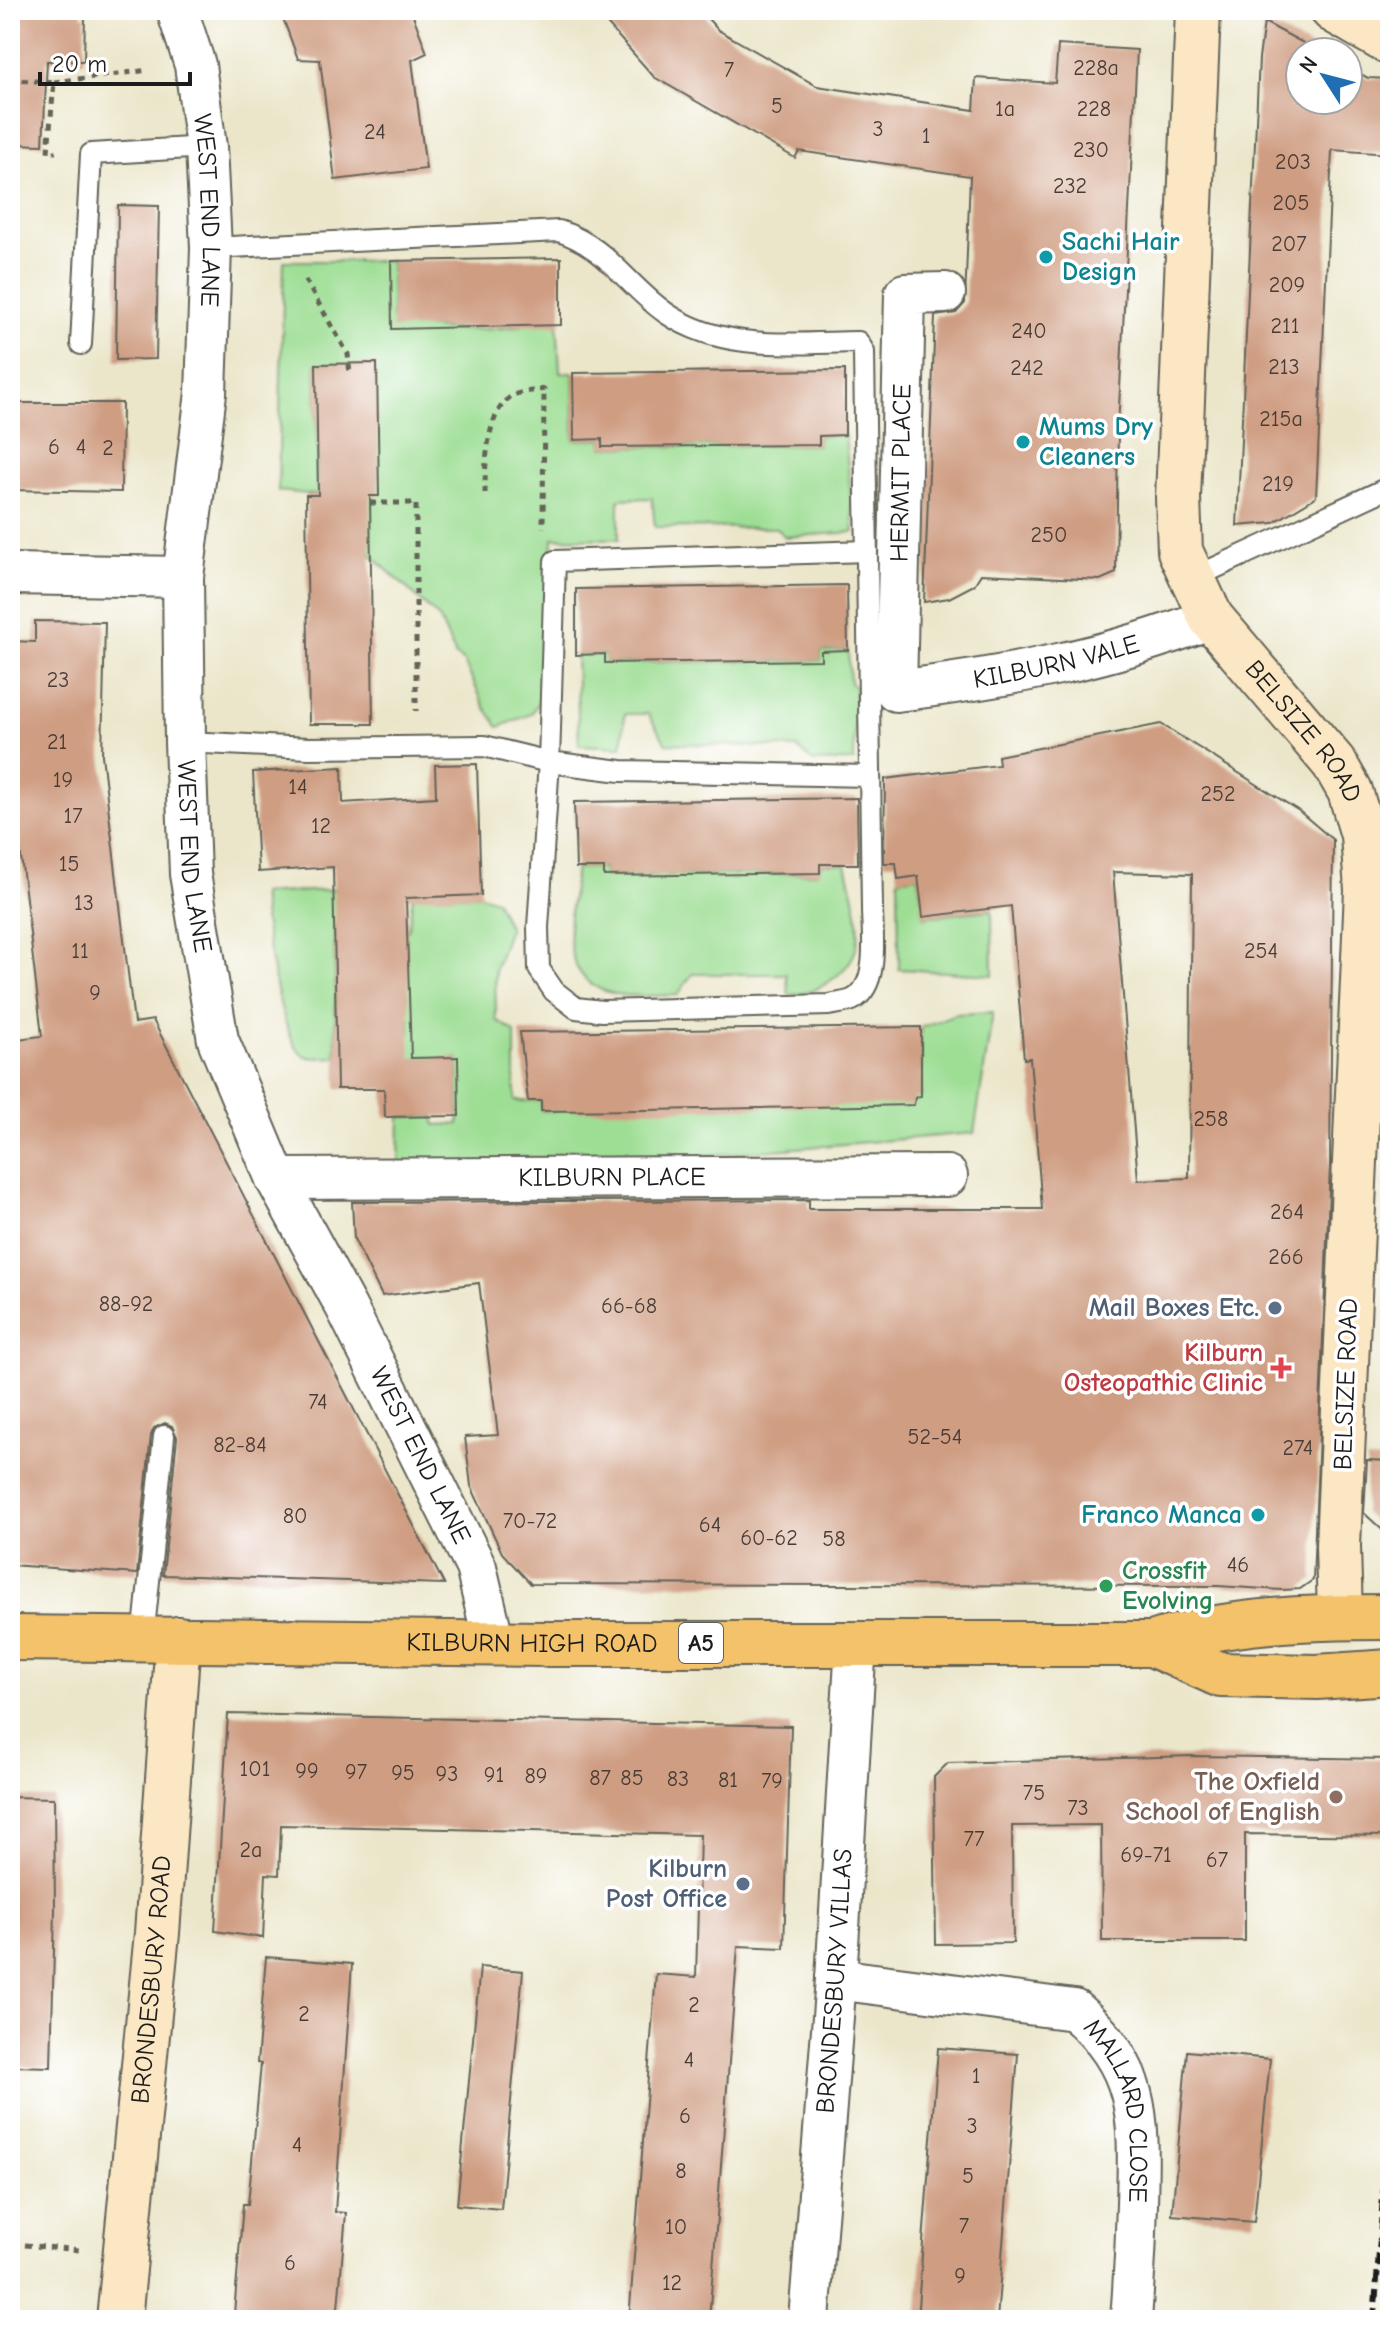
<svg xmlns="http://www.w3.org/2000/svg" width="1400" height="2330" font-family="'Comic Neue',sans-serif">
	<rect width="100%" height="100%" fill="#fff"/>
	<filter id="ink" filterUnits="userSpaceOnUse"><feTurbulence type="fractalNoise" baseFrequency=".0125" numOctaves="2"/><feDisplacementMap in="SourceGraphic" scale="16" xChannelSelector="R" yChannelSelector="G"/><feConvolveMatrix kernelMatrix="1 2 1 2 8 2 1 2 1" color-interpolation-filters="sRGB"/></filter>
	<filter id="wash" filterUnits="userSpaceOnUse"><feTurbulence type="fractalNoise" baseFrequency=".006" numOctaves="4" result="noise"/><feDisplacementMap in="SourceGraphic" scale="32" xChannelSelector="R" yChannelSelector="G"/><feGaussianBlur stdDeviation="1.8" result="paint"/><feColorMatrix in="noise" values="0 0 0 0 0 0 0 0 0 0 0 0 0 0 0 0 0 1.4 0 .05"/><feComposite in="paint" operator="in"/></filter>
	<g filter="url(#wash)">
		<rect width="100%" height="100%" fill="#ebe6ca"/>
		<!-- green -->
		<g fill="#9ede94" stroke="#5d7d58" stroke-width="2">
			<path d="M 284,261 L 391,261 L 392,319 C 435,334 515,334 557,315 L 560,373 L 573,373 L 574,440 L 602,439 L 603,447 L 818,445 L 819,436 L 845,435 L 854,532 L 785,537 L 777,528 L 655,527 L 652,498 L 619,499 L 619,539 L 553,538 L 547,689 L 531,714 L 499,727 L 485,707 L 464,662 L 456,656 L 439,618 L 371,555 L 331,364 L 316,364 L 318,495 L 278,491 Z"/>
			<path d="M 848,650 L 850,683 L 855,687 L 854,761 L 813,762 L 797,748 L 666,743 L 648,714 L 625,714 L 622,747 L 579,745 L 576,655 L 605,654 L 606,663 L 821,660 L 821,651 Z"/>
			<path d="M 820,864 L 846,864 C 851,887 861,916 858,939 C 855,971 818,994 789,995 L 786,974 L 692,974 L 678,995 C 658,995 635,998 616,994 C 553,982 570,914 576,868 L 604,868 L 604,876 L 819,873 Z"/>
			<path d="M 918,876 L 924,917 L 992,910 L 993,975 L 899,969 L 898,879 Z"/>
			<path d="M 393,886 L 334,926 L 336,1057 C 325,1057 308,1061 300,1052 C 280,1033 264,924 261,894 Z"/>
			<path d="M 481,895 L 496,900 L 509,928 L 495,969 L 496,1020 L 515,1032 L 515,1101 L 541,1101 L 541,1111 L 921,1096 L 921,1027 L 956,1014 L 993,1012 L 974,1133 L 414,1180 L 399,1163 L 400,1117 L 434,1116 L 435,1125 L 459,1124 L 458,1058 L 399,1059 L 399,1034 L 410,1033 L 410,1019 L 399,1018 C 409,981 409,969 397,932 L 408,931 L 413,896 Z"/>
		</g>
		<g id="blocks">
			<!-- building -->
			<g fill="#cf9d82" fill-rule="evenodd">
				<path d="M 10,10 L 82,10 L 82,16 L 85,16 L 84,61 L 47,61 L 43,145 L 10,144 Z"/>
				<path d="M 280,10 L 411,10 L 427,53 L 412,60 L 426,169 L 335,180 L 320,60 L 298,59 Z"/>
				<path d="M 595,10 L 700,10 L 718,30 L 817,86 L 974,110 L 976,78 L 1055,83 L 1058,45 L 1137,50 L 1118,428 L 1116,573 L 1100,580 L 981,574 L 974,585 L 949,598 L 924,602 L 935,316 L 956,313 L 965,303 L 970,176 L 799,151 L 795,158 L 654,77 Z"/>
				<path d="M 1264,22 L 1320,52 L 1300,52 L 1300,100 L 1348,100 L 1348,67 L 1368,78 L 1390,79 L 1390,154 L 1332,150 L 1316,497 L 1273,523 L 1237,526 L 1259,58 Z"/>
				<path d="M 118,205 L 159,206 L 156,359 L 116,360 Z"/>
				<path d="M 561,258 L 561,325 L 392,329 L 391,261 Z"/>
				<path d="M 377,363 L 379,496 L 370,496 L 373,724 L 309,724 L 306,495 L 318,495 L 316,364 Z"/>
				<path d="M 845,370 L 845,435 L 819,436 L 819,445 L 602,447 L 602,439 L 574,440 L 573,373 Z"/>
				<path d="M 10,403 L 122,403 L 121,492 L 10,490 Z"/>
				<path d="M 847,585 L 848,650 L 821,651 L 821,660 L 605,663 L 605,654 L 576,655 L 576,589 Z"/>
				<path d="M 35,621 L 105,622 L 102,755 L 134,1023 L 153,1020 L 444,1584 L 163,1575 L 177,1437 L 172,1426 L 165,1423 L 154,1428 L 151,1435 L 137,1574 L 10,1565 L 10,1040 L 42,1036 L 11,771 L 12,667 L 13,641 L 35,642 Z"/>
				<path d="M 1161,724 L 1299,811 L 1333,840 L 1330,1166 L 1313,1580 L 1300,1589 L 1282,1590 L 1218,1586 L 531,1584 L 502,1553 L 471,1486 L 465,1437 L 498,1435 L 479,1283 L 382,1296 L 354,1239 L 352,1202 L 809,1200 L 809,1209 L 1042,1209 L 1030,1058 L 1024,1059 L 1011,906 L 923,917 L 918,876 L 898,879 L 896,863 L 884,863 L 885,779 L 999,765 L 998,756 ZM 1113,872 L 1192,874 L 1189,1178 L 1138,1180 Z"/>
				<path d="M 477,764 L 481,895 L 406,898 L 411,1058 L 458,1057 L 459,1116 L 385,1117 L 384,1089 L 337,1089 L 333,867 L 258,872 L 253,772 L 342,767 L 343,803 L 436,797 L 435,765 Z"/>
				<path d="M 857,798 L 858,864 L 820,864 L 820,873 L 604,876 L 604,868 L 576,868 L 574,802 Z"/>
				<path d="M 921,1027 L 921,1096 L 915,1097 L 914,1105 L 647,1110 L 541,1111 L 541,1101 L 528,1101 L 520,1032 Z"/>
				<path d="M 1367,1460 L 1390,1461 L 1390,1537 L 1364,1513 Z"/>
				<path d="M 228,1714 L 791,1726 L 784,1948 L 738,1946 L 709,2320 L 629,2320 L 656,1974 L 696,1977 L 700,1835 L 281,1825 L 279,1875 L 266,1874 L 263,1938 L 215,1931 Z"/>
				<path d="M 1193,1756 L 1390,1759 L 1390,1836 L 1245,1834 L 1245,1941 L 1102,1941 L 1101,1825 L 1012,1826 L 1013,1943 L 936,1944 L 934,1777 L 948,1763 Z"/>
				<path d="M 10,1797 L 54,1798 L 55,1910 L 51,2067 L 10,2066 Z"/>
				<path d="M 266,1957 L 352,1964 L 335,2212 L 346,2213 L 337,2320 L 234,2314 L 243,2204 L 248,2204 L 261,2064 L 257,2063 Z"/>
				<path d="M 480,1967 L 523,1971 L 501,2209 L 457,2205 Z"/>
				<path d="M 938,2048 L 1018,2054 L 997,2320 L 917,2320 Z"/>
				<path d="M 1187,2051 L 1270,2059 L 1254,2222 L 1172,2215 Z"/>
			</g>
		</g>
	</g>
	<g filter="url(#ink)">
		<use href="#blocks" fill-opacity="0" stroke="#646359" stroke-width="2"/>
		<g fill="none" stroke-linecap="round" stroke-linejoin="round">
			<defs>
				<g id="lane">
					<path d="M 81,344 L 91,154 L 206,147"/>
					<path d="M 867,551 L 555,561 L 549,762 L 621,771 L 870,776"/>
					<path d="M 1191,579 L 1390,487"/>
					<path d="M 185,742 L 309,748 L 484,746 L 549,762 L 538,927 L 539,969 L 554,991 L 576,1008 L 602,1011 L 829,1005 C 836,1003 847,1003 854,999 C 880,983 872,934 872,908 L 864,352 L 858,342 C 792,343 723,352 666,313 C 626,285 608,247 559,231 L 211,248"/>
					<path d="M 143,1639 L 164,1436"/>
				</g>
				<g id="street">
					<path id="s1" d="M 177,10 L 195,65 L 206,147 L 211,248 L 206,393 L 183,577 L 185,742 L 190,874 L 218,1040 L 276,1179 L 346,1307 L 476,1567 L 494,1643"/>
					<path id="s2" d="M 945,293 L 905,294 L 896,691 C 1006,677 1107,659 1211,618"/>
					<path d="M 10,574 L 183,577"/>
					<path id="s3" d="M 276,1179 L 947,1176"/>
					<path id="s4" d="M 836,1979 L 1074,2010 C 1143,2068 1139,2120 1137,2204 C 1136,2243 1134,2281 1131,2320"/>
					<path id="s5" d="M 809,2320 L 836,1979 L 856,1642"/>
				</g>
				<g id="secondary">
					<path id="s6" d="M 1198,10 L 1178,498 L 1180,551 L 1211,618 L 1334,763 L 1350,791 L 1363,835 L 1367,890 L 1338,1546 L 1340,1617"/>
					<path d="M 1333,10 L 1390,43"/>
					<path id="s7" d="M 119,2320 L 157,1933 L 178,1639"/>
				</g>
				<g id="primary">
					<path id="s8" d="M 10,1638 L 546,1644 L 1152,1644 C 1228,1619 1311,1617 1390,1617"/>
					<path d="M 1152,1644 L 1221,1675 L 1317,1677 L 1390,1672"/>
				</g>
			</defs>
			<!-- lane casing -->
			<use href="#lane" stroke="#646359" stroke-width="24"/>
			<!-- street casing -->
			<use href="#street" stroke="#646359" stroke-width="44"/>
			<!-- secondary casing -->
			<use href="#secondary" stroke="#646359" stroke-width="48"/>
			<!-- primary casing -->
			<use href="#primary" stroke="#646359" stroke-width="48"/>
			<!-- path -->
			<g stroke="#646359" stroke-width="5" stroke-dasharray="6 6" stroke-linecap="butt">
				<path d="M 10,80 L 54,82 L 48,152 L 56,152"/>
				<path d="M 54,82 L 149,70"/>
				<path d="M 305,280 L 348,354 L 350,375"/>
				<path d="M 485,493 C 485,467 486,411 512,396 C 520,391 535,391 544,389 L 543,528"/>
				<path d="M 370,503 L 416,503 L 416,711"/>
				<path d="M 13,2244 L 80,2250"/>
			</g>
			<!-- lane -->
			<use href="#lane" stroke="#fff" stroke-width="20"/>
			<!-- street -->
			<use href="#street" stroke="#fff" stroke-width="40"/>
			<!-- secondary -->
			<use href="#secondary" stroke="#fbe7c3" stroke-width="44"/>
			<!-- primary -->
			<use href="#primary" stroke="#f4c26a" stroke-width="44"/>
			<!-- rail -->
			<path stroke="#1c1c1c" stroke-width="6" stroke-dasharray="12 6" stroke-linecap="butt" d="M 1374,2320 L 1390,2102"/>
		</g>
	</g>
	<!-- markers -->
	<g fill="#0f9aa8" stroke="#fff" stroke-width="3">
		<circle cx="1046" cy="257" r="8"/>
		<circle cx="1023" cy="442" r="8"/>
		<circle cx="1258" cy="1515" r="8"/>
	</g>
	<g fill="#5c6f8a" stroke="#fff" stroke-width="3">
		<circle cx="1275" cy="1308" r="8"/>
		<circle cx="743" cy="1884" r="8"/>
	</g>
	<path fill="#e0444e" stroke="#fff" stroke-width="3" d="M1277 1356h8v8h8v8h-8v8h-8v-8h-8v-8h8z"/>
	<circle fill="#2e9e5b" stroke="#fff" stroke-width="3" cx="1106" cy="1586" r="8"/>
	<circle fill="#8d6e63" stroke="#fff" stroke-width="3" cx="1336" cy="1797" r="8"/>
	<g text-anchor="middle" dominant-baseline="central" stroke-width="7" stroke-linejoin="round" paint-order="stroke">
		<!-- number labels -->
		<g font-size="22" fill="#493c36">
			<text x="1096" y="68">228a</text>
			<text x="729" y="70">7</text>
			<text x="777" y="106">5</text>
			<text x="1005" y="109">1a</text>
			<text x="1094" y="109">228</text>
			<text x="878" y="129">3</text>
			<text x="375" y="132">24</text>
			<text x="926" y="136">1</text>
			<text x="1091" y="150">230</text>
			<text x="1293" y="162">203</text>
			<text x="1070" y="186">232</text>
			<text x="1291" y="203">205</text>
			<text x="1289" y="244">207</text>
			<text x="1287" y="285">209</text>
			<text x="1285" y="326">211</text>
			<text x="1029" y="331">240</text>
			<text x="1284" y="367">213</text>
			<text x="1027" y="368">242</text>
			<text x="1281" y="419">215a</text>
			<text x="54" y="447">6</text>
			<text x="81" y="447">4</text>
			<text x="108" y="448">2</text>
			<text x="1278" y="484">219</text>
			<text x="1049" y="535">250</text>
			<text x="58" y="680">23</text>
			<text x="57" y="742">21</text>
			<text x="63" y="780">19</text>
			<text x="298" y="787">14</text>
			<text x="1218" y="794">252</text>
			<text x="73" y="816">17</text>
			<text x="321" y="826">12</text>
			<text x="69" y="864">15</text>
			<text x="84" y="903">13</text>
			<text x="80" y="951">11</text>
			<text x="1261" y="951">254</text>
			<text x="95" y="993">9</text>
			<text x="1211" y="1119">258</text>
			<text x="1287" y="1212">264</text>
			<text x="1286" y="1257">266</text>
			<text x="126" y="1304">88-92</text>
			<text x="629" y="1306">66-68</text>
			<text x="318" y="1402">74</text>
			<text x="935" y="1437">52-54</text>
			<text x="240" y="1445">82-84</text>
			<text x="1298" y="1448">274</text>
			<text x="295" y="1516">80</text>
			<text x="530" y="1521">70-72</text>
			<text x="710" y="1525">64</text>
			<text x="769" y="1538">60-62</text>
			<text x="834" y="1539">58</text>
			<text x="1238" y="1565">46</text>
			<text x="255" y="1769">101</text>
			<text x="307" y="1771">99</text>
			<text x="356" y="1772">97</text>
			<text x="403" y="1773">95</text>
			<text x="447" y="1774">93</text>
			<text x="494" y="1775">91</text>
			<text x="536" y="1776">89</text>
			<text x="600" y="1778">87</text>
			<text x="632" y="1778">85</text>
			<text x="678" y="1779">83</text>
			<text x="728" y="1780">81</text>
			<text x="772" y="1781">79</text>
			<text x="1034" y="1793">75</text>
			<text x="1078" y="1808">73</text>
			<text x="974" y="1839">77</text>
			<text x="251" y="1850">2a</text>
			<text x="1146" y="1855">69-71</text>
			<text x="1217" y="1860">67</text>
			<text x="694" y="2005">2</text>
			<text x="304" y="2014">2</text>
			<text x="689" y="2060">4</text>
			<text x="976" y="2076">1</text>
			<text x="685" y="2116">6</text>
			<text x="972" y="2126">3</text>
			<text x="297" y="2145">4</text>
			<text x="681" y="2171">8</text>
			<text x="968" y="2176">5</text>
			<text x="964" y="2226">7</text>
			<text x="676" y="2227">10</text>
			<text x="290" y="2263">6</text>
			<text x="960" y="2276">9</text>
			<text x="672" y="2283">12</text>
		</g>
		<!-- shield labels -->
		<rect fill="#fff" stroke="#606060" stroke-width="2" x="679" y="1623" width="44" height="40" rx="6"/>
		<g font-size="24" font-weight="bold" fill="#1c1c1c">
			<text x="701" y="1643">A5</text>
		</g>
		<!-- street labels -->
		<g font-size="26" fill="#1c1c1c" stroke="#fff">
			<text stroke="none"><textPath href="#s1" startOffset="204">WEST END LANE</textPath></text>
			<text transform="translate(901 473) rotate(-89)">HERMIT PLACE</text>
			<text stroke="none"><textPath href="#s2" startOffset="600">KILBURN VALE</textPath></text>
			<text stroke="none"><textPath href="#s6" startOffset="762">BELSIZE ROAD</textPath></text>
			<text stroke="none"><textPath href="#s1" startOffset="852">WEST END LANE</textPath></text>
			<text stroke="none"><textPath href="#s3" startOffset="336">KILBURN PLACE</textPath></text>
			<text transform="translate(1346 1384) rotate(-88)">BELSIZE ROAD</text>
			<text stroke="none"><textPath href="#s1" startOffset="1500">WEST END LANE</textPath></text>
			<text stroke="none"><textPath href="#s8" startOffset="522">KILBURN HIGH ROAD</textPath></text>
			<text stroke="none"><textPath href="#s7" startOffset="342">BRONDESBURY ROAD</textPath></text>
			<text stroke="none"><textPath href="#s5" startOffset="340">BRONDESBURY VILLAS</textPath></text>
			<text stroke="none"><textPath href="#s4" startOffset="356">MALLARD CLOSE</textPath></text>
		</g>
		<!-- culture labels -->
		<g font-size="26" font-weight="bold" fill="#0d838f" stroke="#fff" text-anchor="start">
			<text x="1062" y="242">Sachi Hair<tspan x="1062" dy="30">Design</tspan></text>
			<text x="1039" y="427">Mums Dry<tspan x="1039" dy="30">Cleaners</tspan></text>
			<text x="1242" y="1515" text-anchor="end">Franco Manca</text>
		</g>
		<!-- service labels -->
		<g font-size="26" font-weight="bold" fill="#4e5e75" stroke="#fff" text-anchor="end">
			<text x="1259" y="1308">Mail Boxes Etc.</text>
			<text x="727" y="1869">Kilburn<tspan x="727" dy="30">Post Office</tspan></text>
		</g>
		<!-- health labels -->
		<g font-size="26" font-weight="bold" fill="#be3a42" stroke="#fff" text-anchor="end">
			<text x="1263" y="1353">Kilburn<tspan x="1263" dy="30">Osteopathic Clinic</tspan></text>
		</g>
		<!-- leisure labels -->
		<g font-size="26" font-weight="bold" fill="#27864d" stroke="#fff" text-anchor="start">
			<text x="1122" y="1571">Crossfit<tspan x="1122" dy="30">Evolving</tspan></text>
		</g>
		<!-- education labels -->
		<g font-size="26" font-weight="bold" fill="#785e54" stroke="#fff" text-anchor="end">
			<text x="1320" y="1782">The Oxfield<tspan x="1320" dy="30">School of English</tspan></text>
		</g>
	</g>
	<!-- margin -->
	<rect width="1400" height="2330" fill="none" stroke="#fff" stroke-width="40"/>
	<!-- north arrow -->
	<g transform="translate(1324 76) rotate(306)"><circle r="38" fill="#ffffff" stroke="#a4a4a4" stroke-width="2"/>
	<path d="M0-6L14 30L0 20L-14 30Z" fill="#1f6fb2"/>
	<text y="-12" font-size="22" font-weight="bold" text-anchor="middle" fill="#1c1c1c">N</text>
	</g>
	<!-- scale -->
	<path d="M40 72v12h150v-12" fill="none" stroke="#1c1c1c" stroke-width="4"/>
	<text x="52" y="72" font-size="24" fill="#1c1c1c" stroke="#ffffff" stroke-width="6" paint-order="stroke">20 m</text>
</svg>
